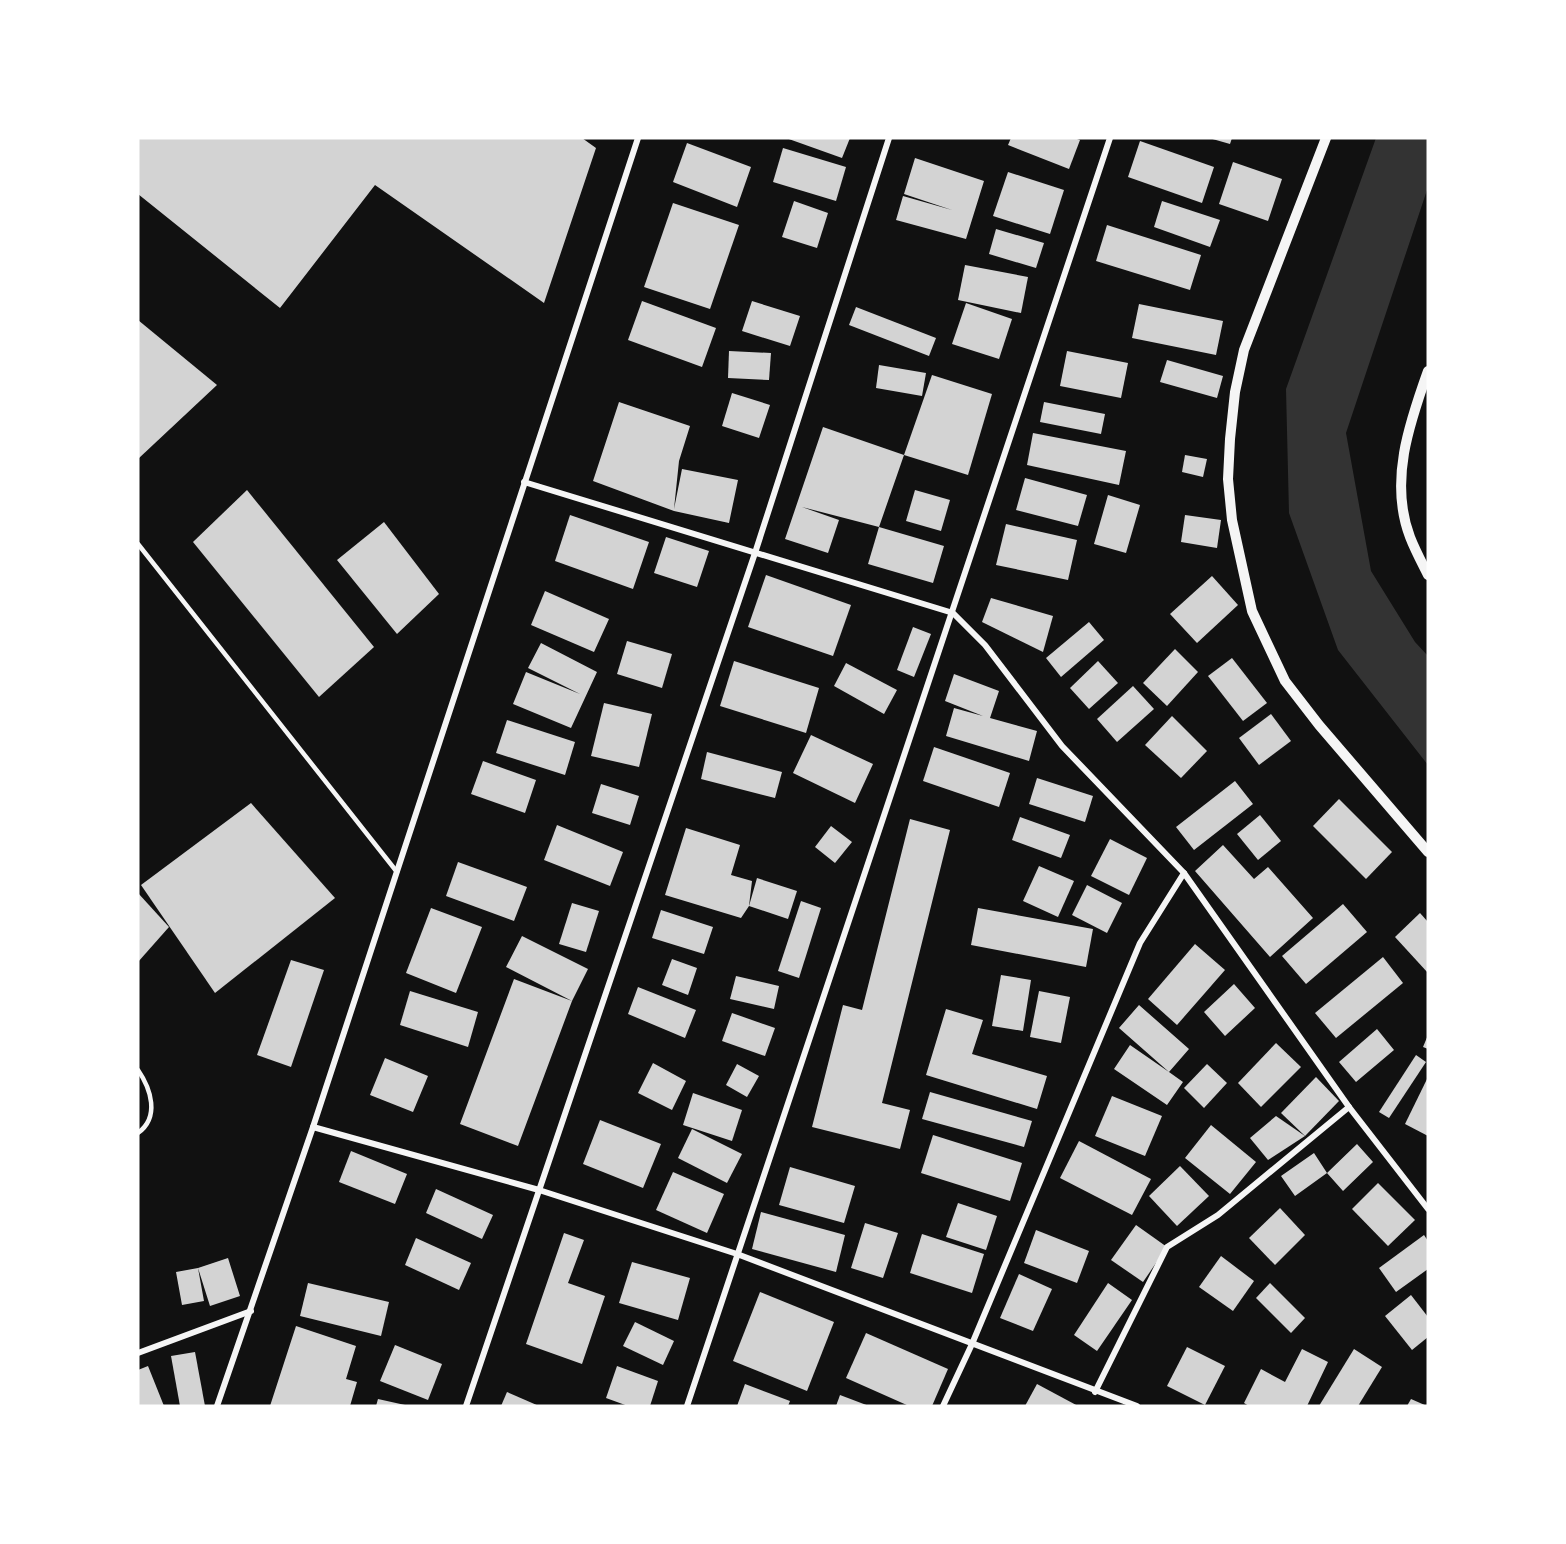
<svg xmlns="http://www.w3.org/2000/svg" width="1566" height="1544" viewBox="0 0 1566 1544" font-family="Overpass,sans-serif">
  <rect width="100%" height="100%" fill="#111"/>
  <path fill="#333" d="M1376,138h52v49l-82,246 25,138 44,71 13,14v109l-90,-115 -49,-137 -3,-124z"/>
  <g fill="#d3d3d3">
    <path d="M138,138h444l14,10 -52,155 -169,-118 -95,123 -142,-114z"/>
    <path d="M786,138h64l-8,20z"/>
    <path d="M1011,138h63l6,2 -11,29 -61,-24z"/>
    <path d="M1209,138h23l-2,6z"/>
    <path d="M1140,141l74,26 -12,36 -74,-26z"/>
    <path d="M687,143l64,24 -14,40 -64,-25z"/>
    <path d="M783,148l63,19 -10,34 -63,-19z"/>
    <path d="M915,158l69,23 -18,58 -70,-19 7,-24 49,14 -48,-16z"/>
    <path d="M1233,162l49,17 -14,42 -49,-17z"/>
    <path d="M1008,172l56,18 -14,44 -57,-18z"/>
    <path d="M794,201l34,12 -11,35 -35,-11z"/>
    <path d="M1162,201l58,19 -10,27 -56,-20z"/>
    <path d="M673,203l66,22 -29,84 -66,-22z"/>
    <path d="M1107,225l94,30 -11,35 -94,-29z"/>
    <path d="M996,229l48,14 -8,25 -47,-14z"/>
    <path d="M965,265l63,12 -7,36 -63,-13z"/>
    <path d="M642,301l74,27 -14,39 -74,-27z"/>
    <path d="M752,301l48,15 -10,30 -48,-15z"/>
    <path d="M966,303l46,16 -13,40 -47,-15z"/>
    <path d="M1139,304l84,17 -7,34 -84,-17z"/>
    <path d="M856,307l80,31 -7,18 -80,-31z"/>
    <path d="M138,320l79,65 -79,74z"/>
    <path d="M729,351l42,2 -2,27 -41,-2z"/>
    <path d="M1067,351l61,12 -7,35 -61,-12z"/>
    <path d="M1167,360l56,16 -6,22 -57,-16z"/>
    <path d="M879,365l47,8 -4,23 -46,-8z"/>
    <path d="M932,375l60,19 -24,81 -64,-20z"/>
    <path d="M732,393l38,12 -11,33 -37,-12z"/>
    <path d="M619,402l71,24 -11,35 -5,48 8,-40 56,11 -9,43 -55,-12 -81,-30z"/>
    <path d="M1044,402l61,12 -4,20 -61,-12z"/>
    <path d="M823,427l81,28 -25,72 -77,-20 37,13 -11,33 -43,-14z"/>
    <path d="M1033,433l93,18 -7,34 -92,-20z"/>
    <path d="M1185,455l22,4 -4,18 -21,-5z"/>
    <path d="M1025,478l62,17 -9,31 -62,-16z"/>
    <path d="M247,490l127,157 -55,50 -126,-155z"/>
    <path d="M915,490l35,10 -9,31 -35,-10z"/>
    <path d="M1108,495l32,10 -14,48 -32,-9z"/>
    <path d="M570,515l79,27 -16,47 -78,-28z"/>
    <path d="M1185,515l36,5 -4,28 -36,-6z"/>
    <path d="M384,522l55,72 -42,40 -60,-74z"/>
    <path d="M1006,524l71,16 -9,40 -72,-15z"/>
    <path d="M879,527l65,19 -11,37 -65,-19z"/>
    <path d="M666,537l43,14 -12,36 -43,-14z"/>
    <path d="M766,575l85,30 -18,51 -85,-29z"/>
    <path d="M1212,576l26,29 -41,38 -27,-29z"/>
    <path d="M545,591l64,28 -15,33 -63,-27z"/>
    <path d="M991,598l62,18 -10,36 -61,-30z"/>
    <path d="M1089,622l15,18 -43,37 -15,-19z"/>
    <path d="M913,627l18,7 -17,43 -17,-7z"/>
    <path d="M627,641l45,13 -10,34 -45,-14z"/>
    <path d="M541,643l56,29 -26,56 -58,-24 13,-32 54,22 -52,-26z"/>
    <path d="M1175,649l23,23 -31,34 -24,-23z"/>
    <path d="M1232,658l35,45 -24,18 -35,-45z"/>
    <path d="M734,661l85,27 -13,45 -86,-27z"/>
    <path d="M1098,661l20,22 -29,26 -19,-21z"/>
    <path d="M846,663l51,27 -13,24 -50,-28z"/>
    <path d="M954,674l45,17 -9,27 47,13 -8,30 -83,-25 8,-28 29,8 -38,-15z"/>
    <path d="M1133,686l21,23 -37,33 -20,-23z"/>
    <path d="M604,703l48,11 -13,53 -48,-11z"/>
    <path d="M1271,714l20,27 -32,24 -20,-27z"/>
    <path d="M1172,716l35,35 -26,27 -36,-33z"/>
    <path d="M507,720l68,22 -10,33 -69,-22z"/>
    <path d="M811,735l62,29 -18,39 -62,-30z"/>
    <path d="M934,747l76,26 -11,34 -76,-26z"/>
    <path d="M707,752l75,20 -7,26 -74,-19z"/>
    <path d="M483,761l53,19 -11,33 -54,-19z"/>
    <path d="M1037,778l56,18 -8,26 -56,-18z"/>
    <path d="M1235,781l18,23 -59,46 -18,-23z"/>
    <path d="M601,784l38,12 -9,29 -38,-12z"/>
    <path d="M1339,799l53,53 -26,27 -53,-53z"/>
    <path d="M251,803l84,95 -120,95 -74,-108z"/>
    <path d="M1260,815l21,26 -23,19 -21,-26z"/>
    <path d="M1020,817l50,18 -9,23 -49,-18z"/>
    <path d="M910,819l40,11 -68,273 28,7 -10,39 -88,-22 31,-122 19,5z"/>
    <path d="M557,825l66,27 -13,34 -66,-26z"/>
    <path d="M831,826l21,16 -17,21 -20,-16z"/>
    <path d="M686,828l54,17 -9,30 21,6 -3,25 -8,12 -76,-23z"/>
    <path d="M1110,839l37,19 -18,37 -38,-19z"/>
    <path d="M1223,845l31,34 14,-12 45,51 -43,39 -75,-86z"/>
    <path d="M458,862l69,25 -13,34 -68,-25z"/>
    <path d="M1039,866l35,15 -16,36 -35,-16z"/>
    <path d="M757,878l40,13 -9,28 -39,-13z"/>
    <path d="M1087,885l35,18 -15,30 -35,-18z"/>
    <path d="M138,893l31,34 -31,35z"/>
    <path d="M801,901l20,7 -22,70 -21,-7z"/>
    <path d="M572,903l27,8 -13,41 -27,-8z"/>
    <path d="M1343,904l24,28 -61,52 -24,-28z"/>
    <path d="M431,908l51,19 -26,66 -50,-20z"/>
    <path d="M978,908l115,21 -7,38 -115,-22z"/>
    <path d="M661,910l52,17 -9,27 -52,-16z"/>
    <path d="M1420,913l8,9v51l-33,-36z"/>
    <path d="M522,936l66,33 -16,32 -54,145 -58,-22 54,-145 58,22 -66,-34z"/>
    <path d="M1195,944l30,26 -48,55 -29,-26z"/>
    <path d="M1383,957l20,26 -67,55 -21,-25z"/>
    <path d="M672,959l25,9 -9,27 -26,-10z"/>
    <path d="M291,960l33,10 -33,97 -34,-12z"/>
    <path d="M1001,975l30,5 -8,51 -31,-5z"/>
    <path d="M736,976l43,10 -5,23 -44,-10z"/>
    <path d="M1234,984l21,24 -30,28 -21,-24z"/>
    <path d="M638,987l58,23 -11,28 -57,-24z"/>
    <path d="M410,991l68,21 -10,35 -68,-22z"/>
    <path d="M1039,991l31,6 -9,46 -31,-6z"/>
    <path d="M1139,1005l50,44 -20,23 14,10 -16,23 -53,-36 16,-24 39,27 -50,-44z"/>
    <path d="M946,1009l37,11 -11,34 75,22 -10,33 -111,-34z"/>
    <path d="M732,1013l43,15 -10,28 -43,-15z"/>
    <path d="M1377,1029l17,21 -38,32 -17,-20z"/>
    <path d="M1428,1035v14l-5,-2z"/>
    <path d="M1276,1043l25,24 -40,40 -23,-24z"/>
    <path d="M1416,1055l10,7 -37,56 -10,-6z"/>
    <path d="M385,1058l43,18 -15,36 -43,-17z"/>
    <path d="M653,1063l33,18 -14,29 -34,-17z"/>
    <path d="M737,1064l22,12 -12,21 -21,-12z"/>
    <path d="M1207,1064l20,19 -23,25 -20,-20z"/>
    <path d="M1316,1077l23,24 -34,35 -24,-23z"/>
    <path d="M1428,1077v59l-23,-12z"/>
    <path d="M930,1092l102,29 -8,26 -102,-28z"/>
    <path d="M693,1093l49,17 -10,31 -49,-16z"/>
    <path d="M1112,1096l50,20 -17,40 -50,-20z"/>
    <path d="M1276,1116l29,20 -37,24 -18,-22z"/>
    <path d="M600,1120l61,24 -18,44 -60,-24z"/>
    <path d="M1211,1125l45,37 -26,32 -45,-36z"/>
    <path d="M692,1129l50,25 -15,29 -49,-25z"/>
    <path d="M933,1135l89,28 -12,38 -89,-28z"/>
    <path d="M1079,1141l72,38 -19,36 -72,-37z"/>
    <path d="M1357,1144l16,18 -30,29 -16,-18 -32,23 -14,-20 33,-23 13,20z"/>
    <path d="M351,1151l56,23 -12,30 -56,-22z"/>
    <path d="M1180,1166l29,30 -32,30 -28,-30z"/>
    <path d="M790,1167l65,19 -11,37 -65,-18z"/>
    <path d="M673,1172l51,22 -17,39 -51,-23z"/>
    <path d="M1378,1183l37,37 -27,26 -36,-37z"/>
    <path d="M436,1189l57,26 -11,24 -56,-26z"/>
    <path d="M958,1203l39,13 -11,34 -40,-13z"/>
    <path d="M1280,1208l25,27 -30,30 -26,-27z"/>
    <path d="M761,1212l84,23 -9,37 -84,-23z"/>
    <path d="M865,1223l33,10 -15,45 -32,-10z"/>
    <path d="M1136,1225l31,22 -24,35 -32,-22z"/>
    <path d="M1036,1230l53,21 -12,32 -53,-20z"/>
    <path d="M564,1233l20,7 -16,43 37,13 -23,68 -56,-20z"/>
    <path d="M922,1234l62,20 -12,39 -62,-20z"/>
    <path d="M1424,1235l4,6v28l-32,23 -17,-24z"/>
    <path d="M416,1238l55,25 -12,27 -54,-25z"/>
    <path d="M1221,1256l33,25 -21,30 -34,-24z"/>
    <path d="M228,1258l12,38 -30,10 -12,-38 6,33 -22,4 -6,-33 22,-4z"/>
    <path d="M632,1262l58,16 -12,42 -59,-17z"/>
    <path d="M1019,1274l33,15 -19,42 -33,-13z"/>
    <path d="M308,1283l81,19 -8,34 -81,-20z"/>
    <path d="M1108,1283l24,17 -35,51 -23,-16z"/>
    <path d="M1270,1283l35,35 -14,15 -35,-35z"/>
    <path d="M760,1292l74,30 -27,69 -74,-30z"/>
    <path d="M1411,1295l17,22v20l-16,13 -27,-34z"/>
    <path d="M635,1322l39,19 -11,24 -40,-19z"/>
    <path d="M296,1326l60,20 -10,33 11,3 -7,24h-80z"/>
    <path d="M866,1333l82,36 -16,37h-23l-63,-28z"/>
    <path d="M395,1345l47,19 -14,36 -48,-19z"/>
    <path d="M1187,1347l38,19 -20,39 -38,-19z"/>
    <path d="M1302,1349l26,13 -21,44h-58l-5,-3 17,-34 24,13z"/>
    <path d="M1354,1349l28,18 -24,39h-39z"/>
    <path d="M195,1352l10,54h-25l-9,-50z"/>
    <path d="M148,1366l16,40h-26v-36z"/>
    <path d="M617,1366l41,15 -8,25h-22l-22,-8z"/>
    <path d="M745,1384l45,17 -2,5h-51z"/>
    <path d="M1037,1384l41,22h-53z"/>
    <path d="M507,1392l32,14h-38z"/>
    <path d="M840,1395l29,11h-33z"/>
    <path d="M378,1399l27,6v1h-29z"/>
    <path d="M1411,1399l16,7h-20z"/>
  </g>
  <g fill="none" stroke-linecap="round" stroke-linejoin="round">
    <g stroke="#f5f5f5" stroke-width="4.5">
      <path d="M138,544l259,328"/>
      <path d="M138,1070c13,19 22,47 0,63"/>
    </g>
    <g stroke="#f5f5f5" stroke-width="6">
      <path d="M524,482l429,131 32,32 77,101 122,127 165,234 79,102"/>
      <path d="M313,1127l226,63 198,64 400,152"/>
      <path d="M138,1353l113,-42"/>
      <path d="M1095,1392l72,-145 51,-32 131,-108"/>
      <path d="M217,1406l96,-279 325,-989"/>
      <path d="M466,1406l289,-853 134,-415"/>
      <path d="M687,1406l423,-1268"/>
      <path d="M943,1406l29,-62 168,-401 44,-70"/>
    </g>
    <g stroke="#f5f5f5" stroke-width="10">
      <path d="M1326,138l-82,212 -9,42 -5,47 -2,40 4,41 20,91 33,70 34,44 109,127"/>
      <path d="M1428,371c-19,53 -39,111 -18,166 5,13 12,26 18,38"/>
    </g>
  </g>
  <rect width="1566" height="1544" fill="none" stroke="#ffffff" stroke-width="279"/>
</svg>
